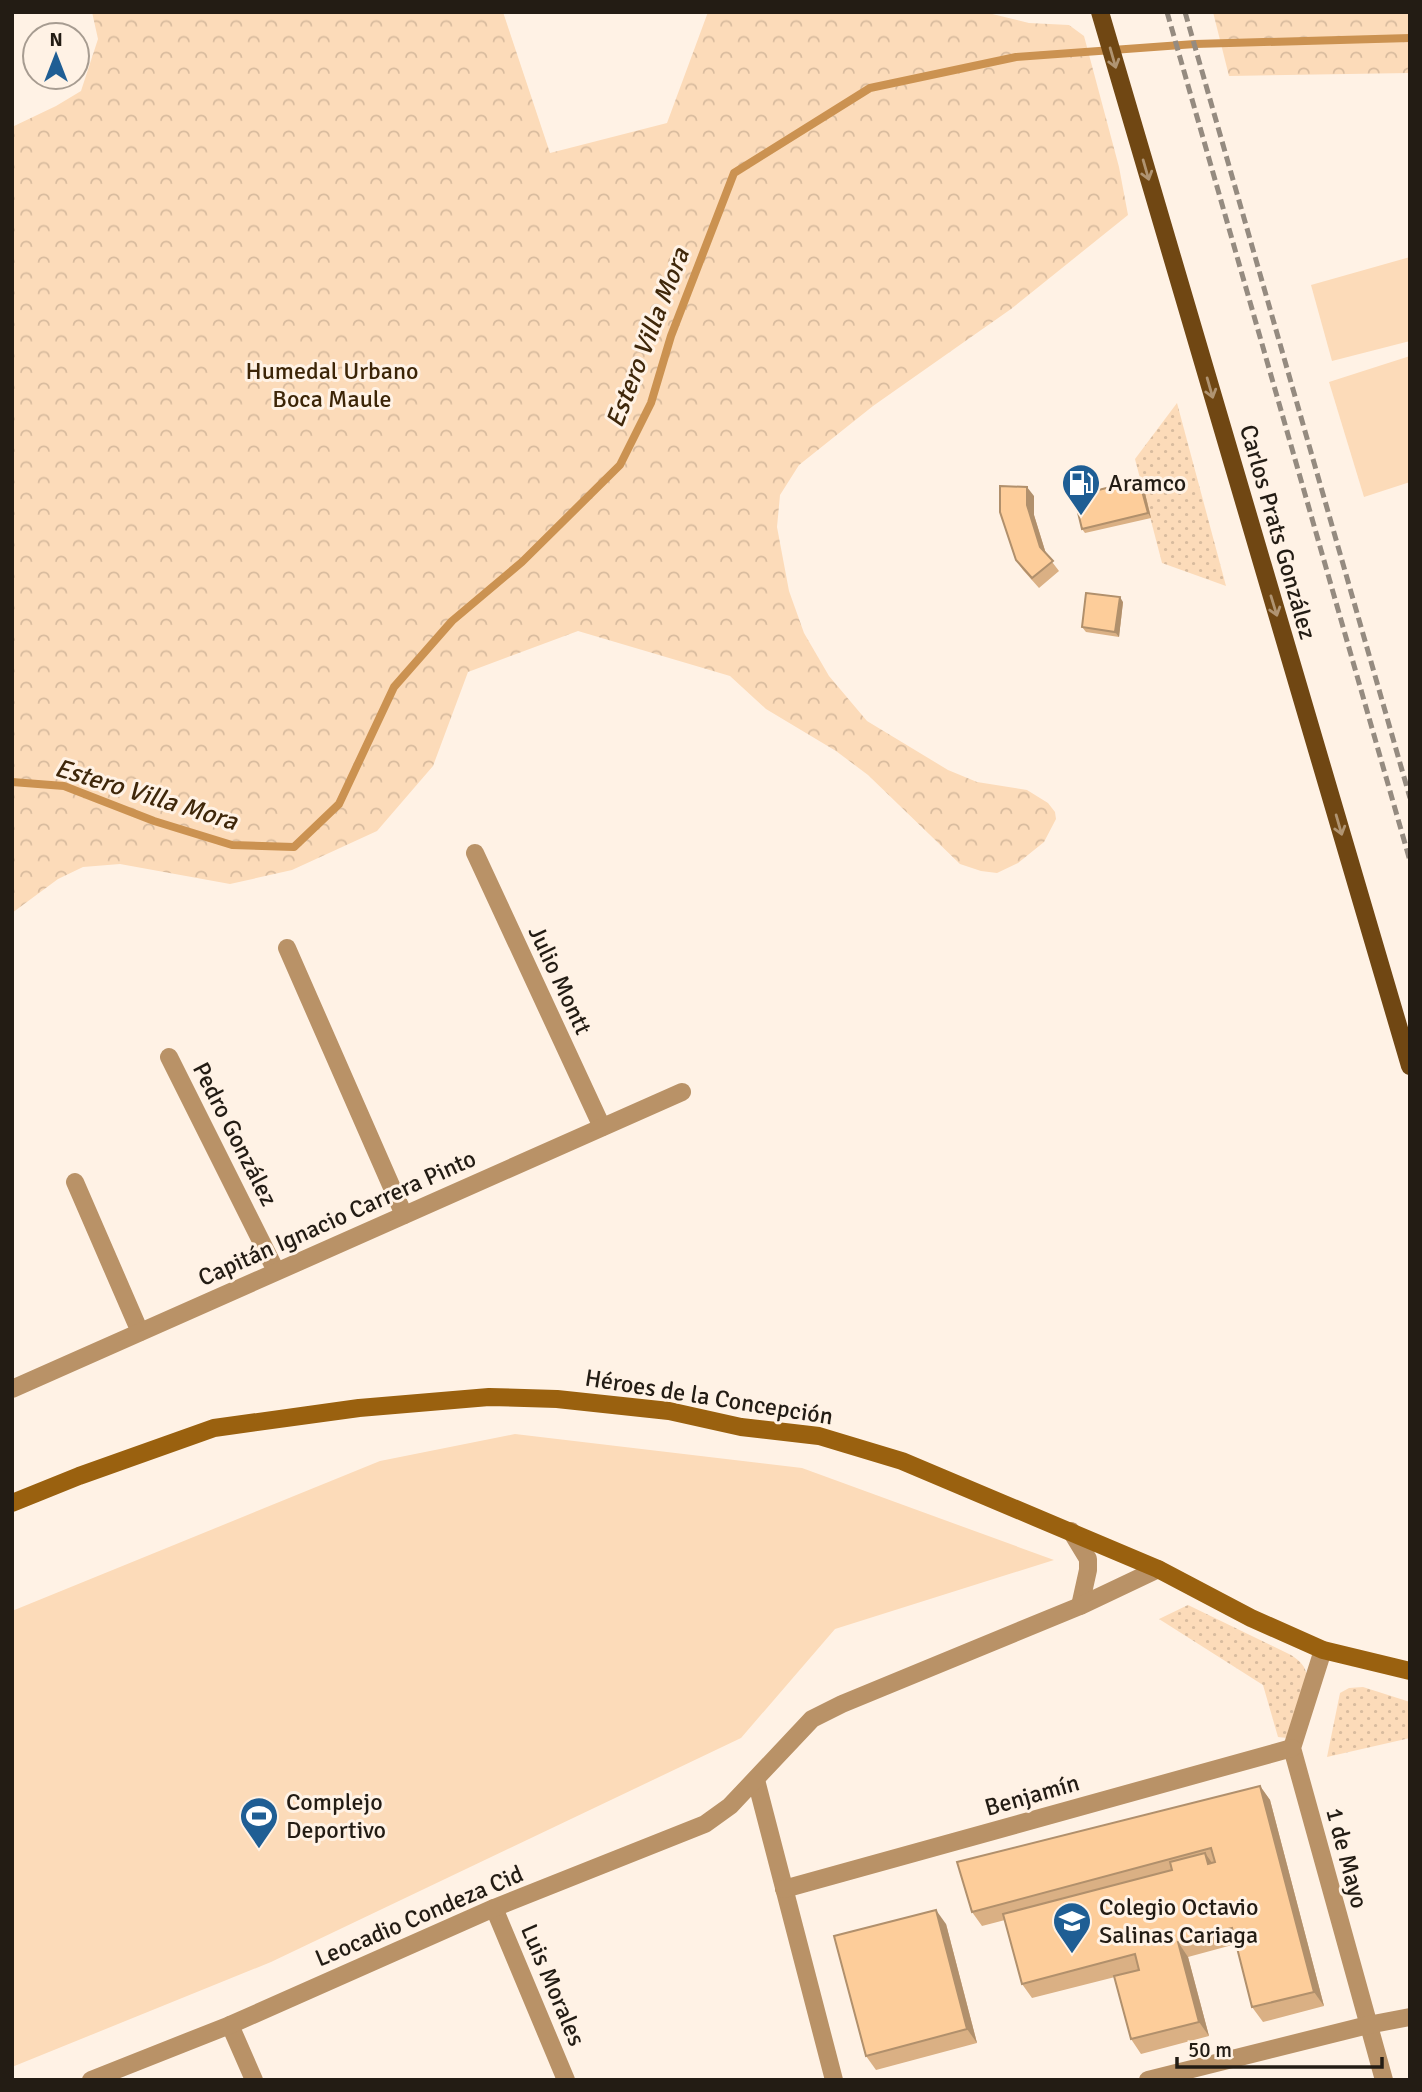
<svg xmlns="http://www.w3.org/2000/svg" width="1422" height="2092" viewBox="0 0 1422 2092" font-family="Signika,sans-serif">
  <defs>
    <pattern id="grass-dots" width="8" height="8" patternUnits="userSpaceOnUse" patternTransform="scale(1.75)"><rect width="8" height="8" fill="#fcdbb9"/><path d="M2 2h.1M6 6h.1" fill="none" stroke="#d8bb9e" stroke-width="1.8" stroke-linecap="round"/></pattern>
    <pattern id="park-crowns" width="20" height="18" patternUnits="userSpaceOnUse" patternTransform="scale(1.75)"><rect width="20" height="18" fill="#fcdbb9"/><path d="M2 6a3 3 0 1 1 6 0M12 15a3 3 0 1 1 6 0" fill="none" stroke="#d8bb9e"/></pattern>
  </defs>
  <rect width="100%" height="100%" fill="#fff2e5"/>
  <g fill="url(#grass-dots)">
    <path d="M1177,403l49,183 -64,-23 -27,-104z"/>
    <path d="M1188,1605l103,50c6,4 13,9 15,17 3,15 -14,50 -19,66l-9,-1 -15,-52 -104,-66z"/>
    <path d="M1363,1687l47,15v36l-83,19 13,-64 9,-5z"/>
  </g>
  <g fill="url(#park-crowns)">
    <path d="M92,12h411l47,141 117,-30 41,-111h276l45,11 40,2 15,11 35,131 9,48 -117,94 -138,97 -74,59 -19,30 -3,32 12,64 15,42 25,43 38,45 81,49 29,12 50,8 21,13 7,9 1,7 -12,23 -26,21 -21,10 -16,-2 -21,-7 -92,-89 -32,-24 -70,-42 -36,-33 -152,-45 -110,41 -35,94 -56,65 -85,39 -62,14 -110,-20 -37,3 -25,12 -46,34v-786l44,-21 25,-15 17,-52z"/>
    <path d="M1213,12h197v61l-181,3z"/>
  </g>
  <g fill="#fcdbb9">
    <path d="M1410,257v84l-78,20 -21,-76z"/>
    <path d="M1410,356v126l-46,15 -35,-115z"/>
    <path d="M515,1434l287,34 252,92 -219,69 -94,109 -470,224 -259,105v-456l368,-150z"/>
  </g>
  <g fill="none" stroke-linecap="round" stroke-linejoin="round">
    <path stroke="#cb9251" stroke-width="8" d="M12,782l52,4 90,35 78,24 62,2 45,-43 55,-117 58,-66 70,-59 98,-97 31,-62 20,-67 63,-163 136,-85 146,-31 179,-13 215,-6"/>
    <g stroke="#b99267" stroke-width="18">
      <path d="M475,853l127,274"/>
      <path d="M287,948l117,267"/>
      <path d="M169,1057l107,214"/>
      <path d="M75,1182l65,150"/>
      <path d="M12,1389l670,-297"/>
      <path d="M1071,1531l17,28v11l-8,36"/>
      <path d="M1323,1650l-31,98 92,332"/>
      <path d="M756,1780l78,300"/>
      <path d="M784,1889l508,-141"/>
      <path d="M494,1908l72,172"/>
      <path d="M230,2025l24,55"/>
      <path d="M91,2080l139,-55 264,-117 211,-84 25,-18 82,-87 30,-15 238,-98 78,-37"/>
      <path d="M1148,2080l220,-55 42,-8"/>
    </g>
    <path stroke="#9a610f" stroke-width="18" d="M12,1503l67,-27 135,-48 145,-20 130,-11 68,2 112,12 72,16 78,9 83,25 256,108 93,49 72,32 87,21"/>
    <path stroke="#704713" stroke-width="18" d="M1100,12l310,1054"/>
    <g stroke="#958b80" stroke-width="5" stroke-dasharray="10 5" stroke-linecap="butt">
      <path d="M1167,12l243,849"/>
      <path d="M1185,12l225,786"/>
    </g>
  </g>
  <g fill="#dab084">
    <path d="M1139,480l4,5 8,33 -66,15 -3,-4z"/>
    <path d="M1034,496v19l12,39 13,17 -20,17 -16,-18 -7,-10z"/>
    <path d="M1123,602l-4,35 -33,-5 -4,-5z"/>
    <path d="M1260,1786l10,14 54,206 -61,16 -11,-15 -16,-63 -48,13 21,79 -68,18 -10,-15 -16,-62 -83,21 -10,-14 -17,-64 -23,6 -10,-14z"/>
    <path d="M946,1924l31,119 -101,27 -10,-14z"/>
  </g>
  <g fill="#b1906c">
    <path d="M1139,480l4,5 8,33 -3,-5z"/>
    <path d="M1027,487l7,9v19l13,42 -7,-10 -13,-42z"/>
    <path d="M1120,597l3,5 -4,35 -4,-5z"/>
    <path d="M1260,1786l10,14 54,206 -10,-14z"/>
    <path d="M1205,1853l10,14 -7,-3z"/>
    <path d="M936,1910l10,14 31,119 -10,-14z"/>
    <path d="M1178,1942l10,15 21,79 -10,-14z"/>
  </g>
  <g fill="#fdcd9a" stroke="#b1906c" stroke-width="2">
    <path d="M1139,480l9,33 -66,16 -8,-33z"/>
    <path d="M1000,486l27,1v18l13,42 13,14 -21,17 -16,-18 -16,-48z"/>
    <path d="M1086,593l34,4 -5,35 -33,-5z"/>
    <path d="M1260,1786l54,206 -62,15 -20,-79 -54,14 21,80 -68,17 -17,-63 25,-6 -4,-16 -113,30 -19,-70 169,-44 -2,-8 35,-9 3,11 7,-2 -4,-14 -239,64 -15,-50z"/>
    <path d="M936,1910l31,119 -101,27 -32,-120z"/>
  </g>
  <defs><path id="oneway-shaft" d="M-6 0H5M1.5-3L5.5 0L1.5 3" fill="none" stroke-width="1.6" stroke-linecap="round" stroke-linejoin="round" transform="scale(1.75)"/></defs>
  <g stroke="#b09472">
    <use href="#oneway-shaft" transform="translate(1113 58) rotate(74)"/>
    <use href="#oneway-shaft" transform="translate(1146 170) rotate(74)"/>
    <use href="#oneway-shaft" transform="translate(1210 388) rotate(74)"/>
    <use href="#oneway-shaft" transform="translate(1274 606) rotate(73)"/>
    <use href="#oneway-shaft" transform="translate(1339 825) rotate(74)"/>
  </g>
  <defs>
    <symbol id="fuel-pin" viewBox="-11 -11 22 30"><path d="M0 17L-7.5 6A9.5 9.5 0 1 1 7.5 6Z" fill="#1f5e94" stroke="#fff2e5"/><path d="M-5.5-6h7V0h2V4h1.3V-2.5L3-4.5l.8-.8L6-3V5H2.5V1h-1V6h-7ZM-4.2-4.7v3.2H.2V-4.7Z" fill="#fff"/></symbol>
    <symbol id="stadium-pin" viewBox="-11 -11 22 30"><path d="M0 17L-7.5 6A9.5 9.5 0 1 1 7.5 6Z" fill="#1f5e94" stroke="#fff2e5"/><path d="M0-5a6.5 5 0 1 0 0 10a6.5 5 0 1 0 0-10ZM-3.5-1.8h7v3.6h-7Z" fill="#fff"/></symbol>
    <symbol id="school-pin" viewBox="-11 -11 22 30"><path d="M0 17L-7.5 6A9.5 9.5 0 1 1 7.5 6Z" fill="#1f5e94" stroke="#fff2e5"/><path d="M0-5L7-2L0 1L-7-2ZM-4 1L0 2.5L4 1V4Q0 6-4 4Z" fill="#fff"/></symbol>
  </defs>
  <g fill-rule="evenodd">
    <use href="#fuel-pin" x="1059" y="461" width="44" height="60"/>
    <use href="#stadium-pin" x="237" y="1794" width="44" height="60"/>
    <use href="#school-pin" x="1050" y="1899" width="44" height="60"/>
  </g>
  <g text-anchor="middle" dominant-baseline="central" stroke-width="6" stroke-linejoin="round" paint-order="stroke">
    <g font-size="24" fill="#3c2507" stroke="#fff2e5">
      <text x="332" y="371">Humedal Urbano<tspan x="332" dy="28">Boca Maule</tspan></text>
    </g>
    <g font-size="24" fill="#231c14" stroke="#fff2e5" text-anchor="start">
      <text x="1108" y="483">Aramco</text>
      <text x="286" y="1802">Complejo<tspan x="286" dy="28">Deportivo</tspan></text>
      <text x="1099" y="1907">Colegio Octavio<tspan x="1099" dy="28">Salinas Cariaga</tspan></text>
    </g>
    <g font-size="24" fill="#231c14" stroke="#fff2e5">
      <text transform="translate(1278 532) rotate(74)">Carlos Prats González</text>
      <text transform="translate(560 980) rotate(65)">Julio Montt</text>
      <text transform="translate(235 1134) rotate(63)">Pedro González</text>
      <text transform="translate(337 1218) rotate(-24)">Capitán Ignacio Carrera Pinto</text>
      <text transform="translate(709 1397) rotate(9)">Héroes de la Concepción</text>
      <text transform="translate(1032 1795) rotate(-16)">Benjamín</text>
      <text transform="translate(1347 1858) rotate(75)">1 de Mayo</text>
      <text transform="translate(419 1916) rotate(-23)">Leocadio Condeza Cid</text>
      <text transform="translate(553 1985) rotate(67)">Luis Morales</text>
    </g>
    <g font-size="26" font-style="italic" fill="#3f270a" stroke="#fff2e5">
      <text transform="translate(648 338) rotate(-69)">Estero Villa Mora</text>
      <text transform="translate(146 795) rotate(17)">Estero Villa Mora</text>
    </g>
  </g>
  <rect width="1422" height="2092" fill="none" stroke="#231c14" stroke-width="28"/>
  <g transform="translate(56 56)"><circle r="33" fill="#fff2e5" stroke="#a79c91" stroke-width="2"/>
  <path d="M0-5L12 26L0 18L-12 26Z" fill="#1f5e94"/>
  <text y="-10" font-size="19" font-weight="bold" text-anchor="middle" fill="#231c14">N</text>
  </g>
  <path d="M1177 2057v10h205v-10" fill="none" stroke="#231c14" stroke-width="3.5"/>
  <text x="1188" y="2057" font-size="21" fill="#231c14" stroke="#fff2e5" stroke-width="5" paint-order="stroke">50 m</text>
</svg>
